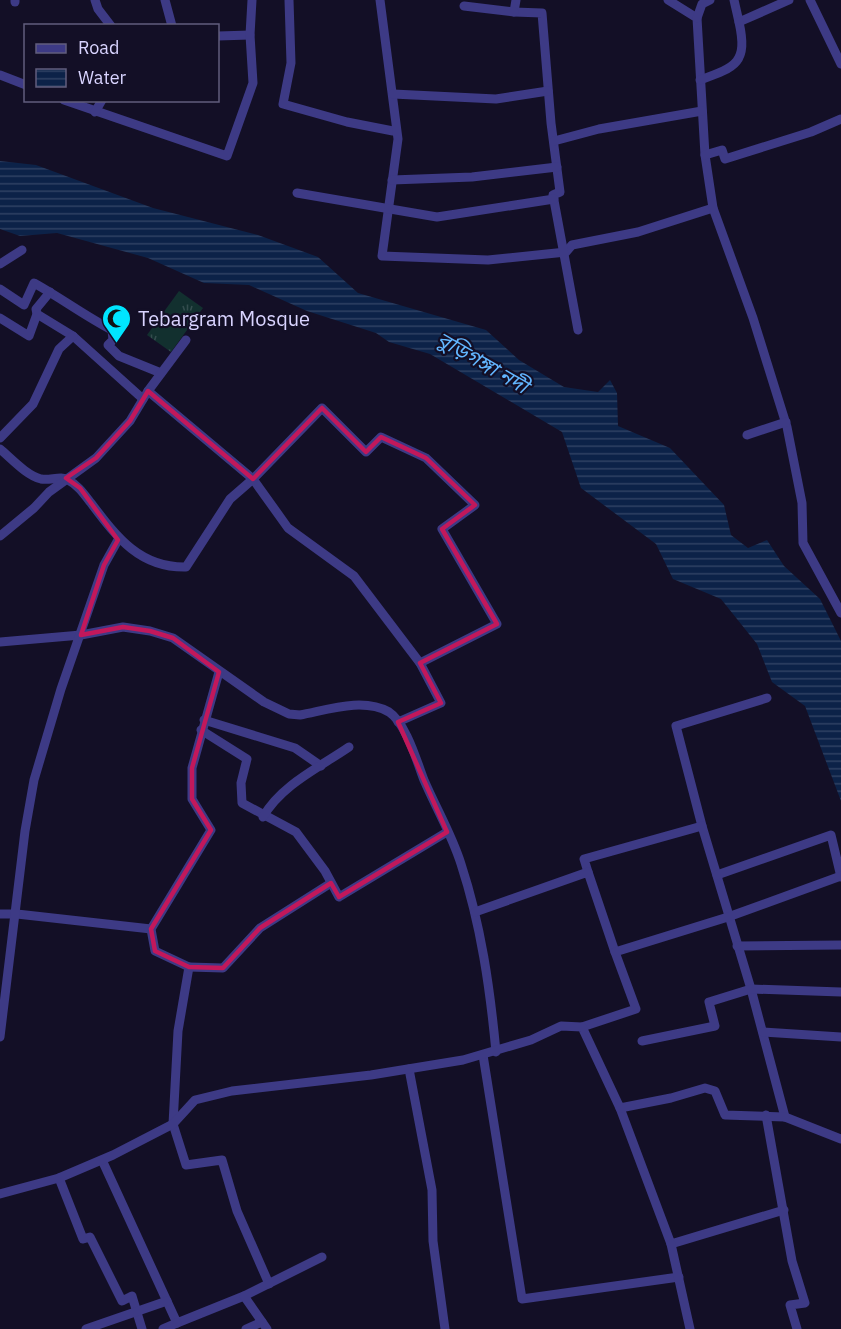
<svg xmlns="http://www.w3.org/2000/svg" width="841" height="1329" viewBox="0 0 841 1329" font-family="'IBM Plex Sans','Noto Sans Bengali',sans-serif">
  <defs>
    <pattern id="park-tufts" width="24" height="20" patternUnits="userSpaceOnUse" patternTransform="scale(1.5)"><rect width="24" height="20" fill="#12302f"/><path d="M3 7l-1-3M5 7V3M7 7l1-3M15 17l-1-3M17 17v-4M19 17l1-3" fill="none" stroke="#344d4e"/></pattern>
    <pattern id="water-rules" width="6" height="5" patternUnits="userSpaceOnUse" patternTransform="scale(1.5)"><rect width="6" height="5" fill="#0c2248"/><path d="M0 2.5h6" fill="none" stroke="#2f4163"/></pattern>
  </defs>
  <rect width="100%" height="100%" fill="#130f26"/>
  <path fill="url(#park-tufts)" d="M179,291l24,17 -32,44 -24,-17z"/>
  <path fill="url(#water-rules)" d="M0,161l36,4 117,43 105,27 60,22 40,36 128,37 33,30 45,27 34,5 12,-12 7,13 1,33 52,22 54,57 7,30 17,13 19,-8 17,26 36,33 21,42v160l-36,-95 -33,-24 -15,-38 -36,-45 -48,-20 -17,-35 -75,-56 -19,-56 -132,-78 -41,-12 -13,-9 -69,-22 -58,-26 -45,-2 -56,-25 -91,-25 -37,3 -20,-7z"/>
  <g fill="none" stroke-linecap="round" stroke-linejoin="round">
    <g stroke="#3d3a85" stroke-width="9">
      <path d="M95,0l3,9 13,17"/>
      <path d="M165,0l7,26"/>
      <path d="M289,0l2,63 -8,41 64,18 46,9"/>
      <path d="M380,0l18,139 -16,117 106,4 78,-8 6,-7 66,-13 75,-24"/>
      <path d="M516,0l-2,12 28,1 9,110 9,69 -7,3 25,135"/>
      <path d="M668,0l29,18 8,137 8,53 40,110 34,109 15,76 1,40 38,70"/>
      <path d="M734,0l5,22 50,-22"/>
      <path d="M810,0l31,64"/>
      <path d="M15,2v-2"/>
      <path d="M464,6l50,6"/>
      <path d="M697,18l5,-14 8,-4"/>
      <path d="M218,36l32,-1"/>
      <path d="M0,75l26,10"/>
      <path d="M700,80c36,-13 48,-17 39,-58"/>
      <path d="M393,94l103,5 52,-8"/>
      <path d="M64,100l163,56 26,-73 -3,-48 2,-35"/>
      <path d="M95,112l7,-12"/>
      <path d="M554,141l45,-12 103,-18"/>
      <path d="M705,155l17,-5 3,9 86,-27 30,-13"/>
      <path d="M392,180l80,-3 85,-10"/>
      <path d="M297,193l140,24 117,-18"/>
      <path d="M0,264l22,-14"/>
      <path d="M0,289l24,16 10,-22c27,15 51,33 78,47l1,10 -5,5 11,11 42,17"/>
      <path d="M37,314l36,22 70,63"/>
      <path d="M0,318l29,18 8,-22 -1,-5 14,-17"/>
      <path d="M148,391l105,88 35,49 66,48 66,87 21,40 -43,19"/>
      <path d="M747,435l39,-13"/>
      <path d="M0,438l33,-34 26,-55 14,-13"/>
      <path d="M0,449c12,10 26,26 41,30 9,2 20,-4 27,1 10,5 16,14 23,23 25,33 48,65 95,64l44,-68 23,-20 69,-71 44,44 15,-15 45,21 49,47 -33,24 55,95 -77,39"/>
      <path d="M0,536l34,-28 15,-16 47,-34 34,-37 18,-30 38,-51"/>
      <path d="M0,642l81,-7 42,-8 27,4 23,7 91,64 25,12 11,1c27,-5 63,-18 89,-3 17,11 28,50 35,68 12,28 28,55 37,84 20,61 29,124 35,188"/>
      <path d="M219,672l-27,96v31l19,31 -60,99 4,22 34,16 -11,64 -5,93 13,41 36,-5 15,51 32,73"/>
      <path d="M204,720l91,28 26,18"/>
      <path d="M201,730l46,29 -6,24 1,20 54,29 29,39 14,26 108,-65"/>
      <path d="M263,817c18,-32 57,-50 86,-70"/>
      <path d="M702,826l-26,-100 91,-28"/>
      <path d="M588,872l-4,-13 118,-33 49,163 34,128"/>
      <path d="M717,875l114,-40 10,42"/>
      <path d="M475,912l113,-40 27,80"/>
      <path d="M0,914h17l134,15"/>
      <path d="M737,946l104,-1"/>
      <path d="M189,967l34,1 37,-40 71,-45"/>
      <path d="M582,1027l54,-18 -21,-57 113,-35 113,-41"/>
      <path d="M763,1032l78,5"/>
      <path d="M0,1037l25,-206 9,-51 27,-91 43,-124 14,-25"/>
      <path d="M642,1041l73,-15 -6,-24 42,-13 90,3"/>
      <path d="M483,1055l39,244 157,-22"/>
      <path d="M409,1069l23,121 1,51 12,88"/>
      <path d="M620,1108l51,136 113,-34"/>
      <path d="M766,1115l26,146 13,42 -15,2 7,24"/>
      <path d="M102,1160l75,163 67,-27"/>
      <path d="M59,1178l24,61 7,-2 32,64 10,-5 10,33"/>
      <path d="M0,1194l59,-16 54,-23 60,-31 22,-24 37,-9 139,-16 92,-15 68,-20 30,-14 21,1 38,81 51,-10 34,-10 10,3 10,24 60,2 56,22"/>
      <path d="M671,1244l19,85"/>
      <path d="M86,1329l81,-28"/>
      <path d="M163,1329l14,-6"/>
      <path d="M246,1329l16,-7"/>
      <path d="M267,1329l-23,-33 78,-39"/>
    </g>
  </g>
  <path fill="none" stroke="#c2185b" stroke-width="4.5" stroke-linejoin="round" d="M148,391l105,88 69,-71 44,44 15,-15 45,21 49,47 -33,24 55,95 -77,39 21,40 -43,19 49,110 -108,65 -8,-14 -71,45 -37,40 -34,-1 -34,-16 -4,-22 60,-99 -19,-31v-31l27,-96 -46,-34 -23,-7 -27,-4 -42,8 23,-70 14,-25 -38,-52 -14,-10 30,-20 34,-37z"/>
  <defs>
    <symbol id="mosque-pin" viewBox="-11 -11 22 30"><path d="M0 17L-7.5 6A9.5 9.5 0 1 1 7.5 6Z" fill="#00e5ff" stroke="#130f26"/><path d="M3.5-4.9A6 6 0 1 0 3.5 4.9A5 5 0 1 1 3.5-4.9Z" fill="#111"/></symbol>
  </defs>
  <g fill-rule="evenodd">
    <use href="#mosque-pin" x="100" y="302" width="33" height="45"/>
  </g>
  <g text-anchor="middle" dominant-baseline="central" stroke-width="4.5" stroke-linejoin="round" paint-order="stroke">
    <g font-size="20" fill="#d9d4ff" stroke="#130f26" text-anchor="start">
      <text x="138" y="318">Tebargram Mosque</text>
    </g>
    <g font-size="21" font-style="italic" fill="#62b6ff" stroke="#130f26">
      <text transform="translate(483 362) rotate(30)">বুড়িগঙ্গা নদী</text>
    </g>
  </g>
  <rect x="24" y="24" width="195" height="78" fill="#130f26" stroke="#625e7d" stroke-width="1.5"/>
  <rect x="36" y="44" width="30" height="9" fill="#3d3a85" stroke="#625e7d" stroke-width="1.5"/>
  <text x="78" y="54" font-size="18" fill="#d9d4ff">Road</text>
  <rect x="36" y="69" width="30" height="18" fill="url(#water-rules)" stroke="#625e7d" stroke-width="1.5"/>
  <text x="78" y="84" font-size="18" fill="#d9d4ff">Water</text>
</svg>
